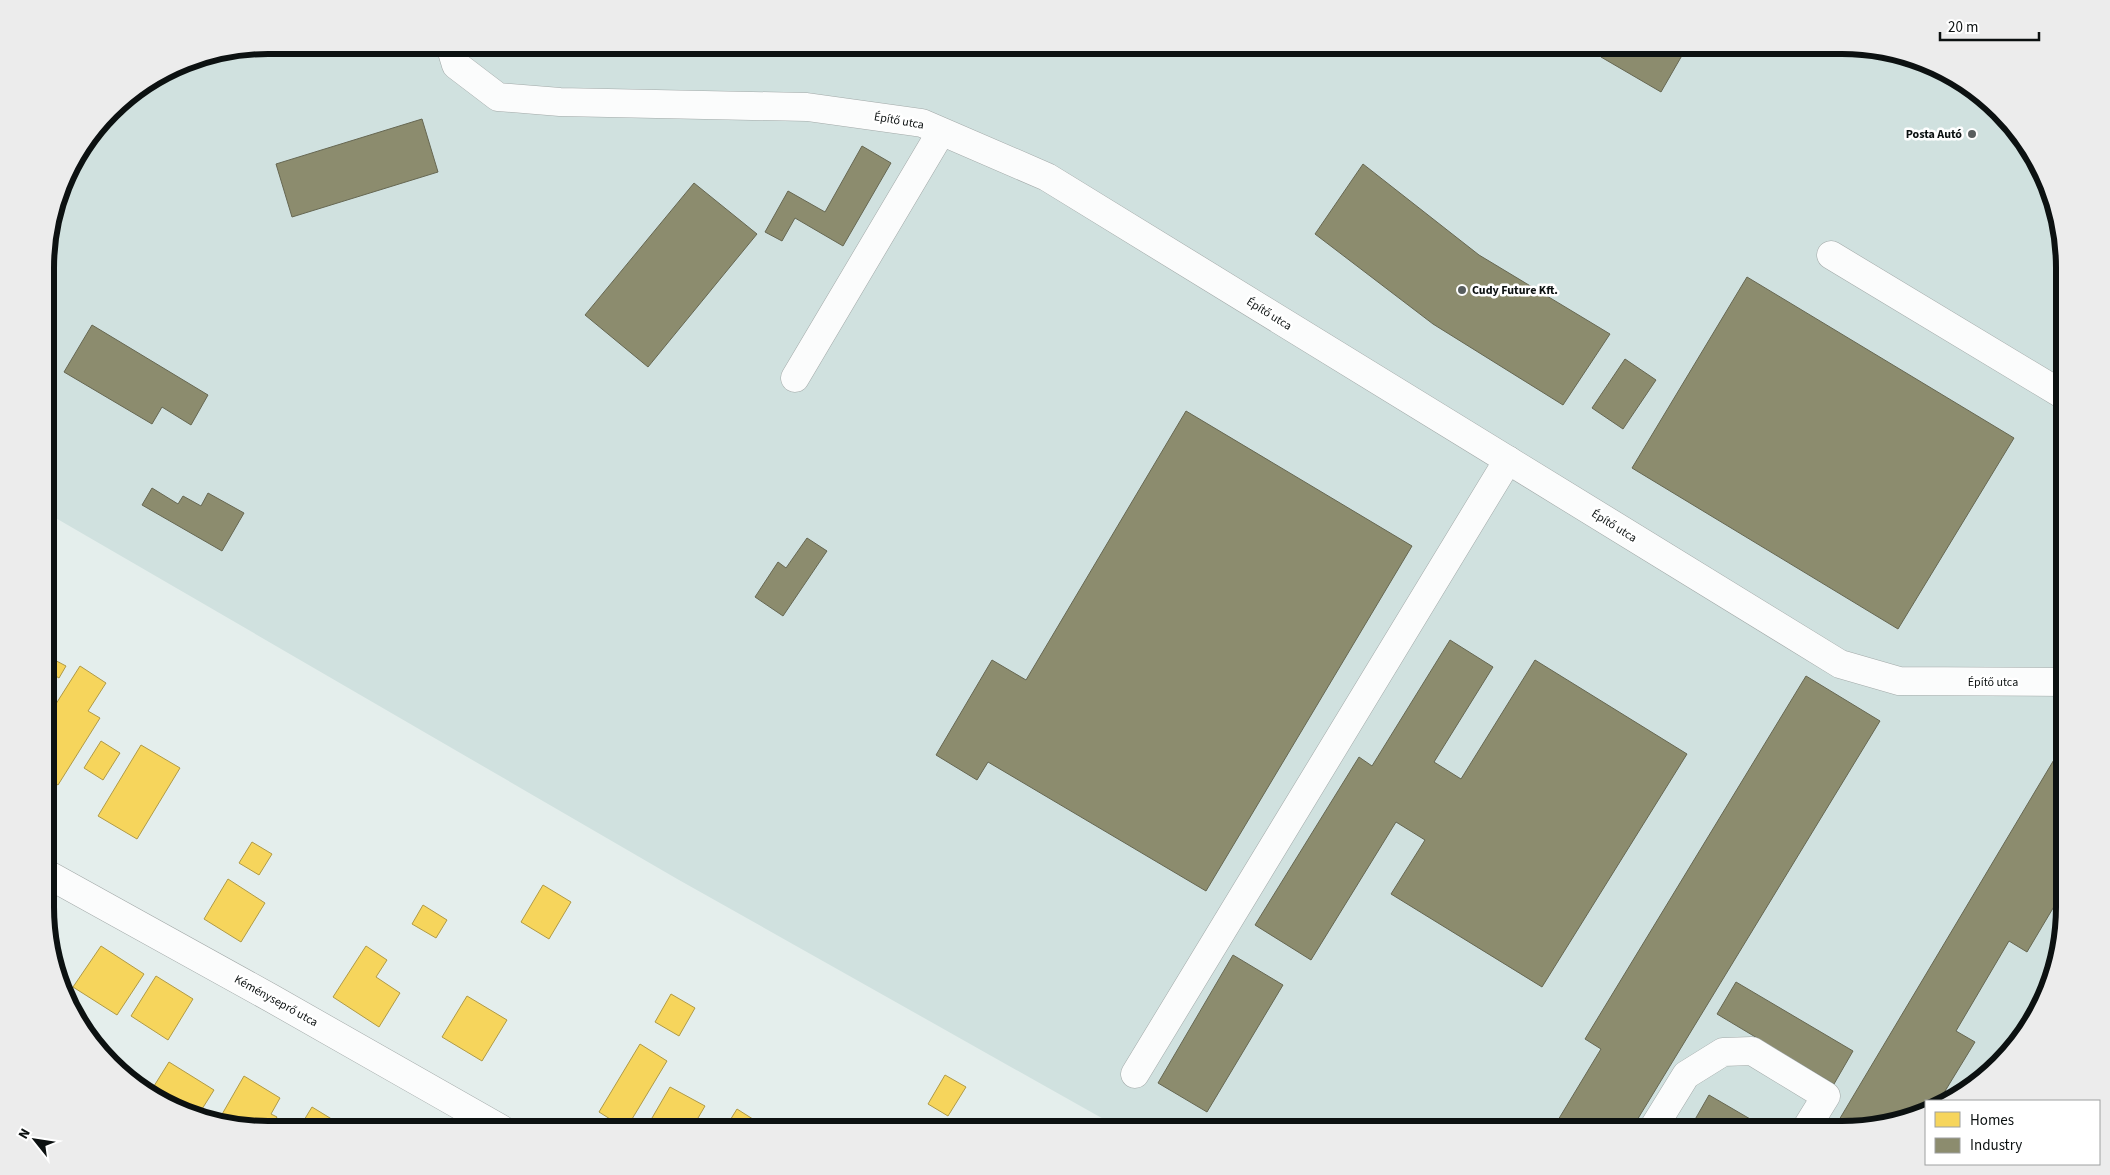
<svg xmlns="http://www.w3.org/2000/svg" width="2110" height="1175" viewBox="0 0 2110 1175" font-family="'Source Sans 3',sans-serif">
  <rect width="100%" height="100%" fill="#e4eeec"/>
  <path fill="#d0e1df" d="M267,45h1576l58,8 53,22 74,69 25,52 11,56 1,670 -30,97 -69,74 -17,8h-23v11l-12,6 -57,12h-734l-444,-250 -632,-367v-274l21,-70 52,-69 62,-38z"/>
  <g fill="#f6d55c" stroke="#b09a46">
    <path d="M47,656l19,10 -7,12 -12,-7z"/>
    <path d="M80,666l26,17 -18,28 12,7 -42,67 -11,-7v-60z"/>
    <path d="M101,741l19,12 -17,27 -19,-12z"/>
    <path d="M141,745l39,23 -43,71 -39,-23z"/>
    <path d="M252,842l20,12 -13,21 -20,-12z"/>
    <path d="M228,879l37,24 -24,39 -37,-23z"/>
    <path d="M543,885l28,17 -22,37 -28,-17z"/>
    <path d="M423,905l24,15 -11,18 -24,-14z"/>
    <path d="M49,942l10,5 -5,8z"/>
    <path d="M101,946l43,28 -27,41 -44,-28z"/>
    <path d="M366,946l21,14 -11,17 24,16 -21,34 -46,-30z"/>
    <path d="M156,976l37,23 -25,41 -37,-24z"/>
    <path d="M671,994l24,14 -16,28 -24,-14z"/>
    <path d="M467,996l40,24 -25,41 -40,-24z"/>
    <path d="M640,1044l27,17 -41,68 -27,-17z"/>
    <path d="M169,1062l45,28 -17,27 -41,-17 -7,-6z"/>
    <path d="M945,1075l21,12 -18,29 -20,-12z"/>
    <path d="M244,1076l36,22 -9,16 6,3 -8,13 -52,-7z"/>
    <path d="M670,1087l35,19 -14,24h-46z"/>
    <path d="M312,1107l36,22v1h-50z"/>
    <path d="M737,1109l30,19 -1,2h-42z"/>
  </g>
  <g fill="#8c8c6e" stroke="#666752">
    <path d="M611,45h26v8l-26,1z"/>
    <path d="M1608,45h80l-27,47 -60,-35z"/>
    <path d="M422,119l16,53 -146,45 -16,-53z"/>
    <path d="M862,146l29,17 -48,83 -48,-28 -13,23 -17,-9 23,-41 37,21z"/>
    <path d="M1363,164l116,91 131,79 -47,71 -130,-81 -118,-90z"/>
    <path d="M694,183l63,51 -109,133 -63,-52z"/>
    <path d="M1747,277l267,161 -116,191 -266,-161z"/>
    <path d="M92,325l116,70 -17,30 -29,-18 -10,17 -88,-52z"/>
    <path d="M1625,359l31,21 -33,49 -31,-21z"/>
    <path d="M1186,411l226,135 -206,345 -218,-129 -11,18 -41,-25 56,-95 34,20z"/>
    <path d="M152,488l26,16 5,-8 18,10 7,-13 36,20 -22,38 -80,-46z"/>
    <path d="M807,538l20,13 -44,65 -28,-19 23,-35 8,6z"/>
    <path d="M1450,640l43,27 -59,95 27,17 74,-119 152,94 -145,233 -151,-93 34,-54 -29,-18 -85,138 -56,-35 104,-168 13,9z"/>
    <path d="M1806,676l74,45 -249,409h-79l49,-81 -16,-10z"/>
    <path d="M2058,753l7,4v131l-38,64 -18,-11 -53,90 19,11 -36,59h-13v11l-12,6 -57,12h-24z"/>
    <path d="M1233,955l50,30 -76,127 -49,-29z"/>
    <path d="M1736,982l117,69 -19,33 -117,-70z"/>
    <path d="M1709,1095l60,35h-80z"/>
  </g>
  <g fill="none" stroke-linecap="round" stroke-linejoin="round">
    <defs>
      <g id="minor">
        <path d="M450,45l6,20 42,32 62,5 247,5 115,16 125,54 793,487 59,17 166,1"/>
        <path d="M1831,255l234,141"/>
        <path d="M795,378l146,-246"/>
        <path d="M47,874l224,124 232,132"/>
        <path d="M1135,1074l373,-614"/>
        <path d="M1652,1130l34,-55 37,-23 29,-1 74,45 -21,34"/>
      </g>
    </defs>
    <use href="#minor" stroke="#a2a9a8" stroke-width="29"/>
    <use href="#minor" stroke="#fbfcfc" stroke-width="28"/>
  </g>
  <g fill="#585e5e" stroke="#fff" stroke-width="2">
    <circle cx="1972" cy="134" r="5"/>
    <circle cx="1462" cy="290" r="5"/>
  </g>
  <g text-anchor="middle" dominant-baseline="central" stroke-width="5" stroke-linejoin="round" paint-order="stroke">
    <g font-size="12" fill="#0c1111" stroke="#fff">
      <text transform="translate(899 121) rotate(10)">Építő utca</text>
      <text transform="translate(1269 314) rotate(32)">Építő utca</text>
      <text transform="translate(1614 526) rotate(32)">Építő utca</text>
      <text x="1993" y="682">Építő utca</text>
      <text transform="translate(276 1001) rotate(29)">Kéményseprő utca</text>
    </g>
    <g font-size="12" font-weight="bold" fill="#0c1111" stroke="#fff" text-anchor="end">
      <text x="1962" y="134">Posta Autó</text>
      <text x="1472" y="290" text-anchor="start">Cudy Future Kft.</text>
    </g>
  </g>
  <path d="M0 0H2110V1175H0ZM268 54H1842A214 214 0 0 1 2056 268V907A214 214 0 0 1 1842 1121H268A214 214 0 0 1 54 907V268A214 214 0 0 1 268 54Z" fill="#ececec" fill-rule="evenodd"/>
  <path fill="none" stroke="#0c1111" stroke-width="6" d="M268 54H1842A214 214 0 0 1 2056 268V907A214 214 0 0 1 1842 1121H268A214 214 0 0 1 54 907V268A214 214 0 0 1 268 54Z"/>
  <rect x="1925" y="1100" width="175" height="65" fill="#ffffff" stroke="#9ea0a0"/>
  <rect x="1935" y="1112" width="25" height="15" fill="#f6d55c" stroke="#9ea0a0"/>
  <text x="1970" y="1125" font-size="15" fill="#0c1111">Homes</text>
  <rect x="1935" y="1138" width="25" height="15" fill="#8c8c6e" stroke="#9ea0a0"/>
  <text x="1970" y="1150" font-size="15" fill="#0c1111">Industry</text>
  <g transform="translate(35 1140) rotate(300)" stroke="#ffffff" stroke-width="4" paint-order="stroke">
  <path d="M0-4L9 19L0 12L-9 19Z" fill="#0c1111"/>
  <text y="-8" font-size="14" font-weight="bold" text-anchor="middle" fill="#0c1111">N</text>
  </g>
  <path d="M1940 32v8h99v-8" fill="none" stroke="#0c1111" stroke-width="2.5"/>
  <text x="1948" y="32" font-size="15" fill="#0c1111" stroke="#ffffff" stroke-width="4" paint-order="stroke">20 m</text>
</svg>
